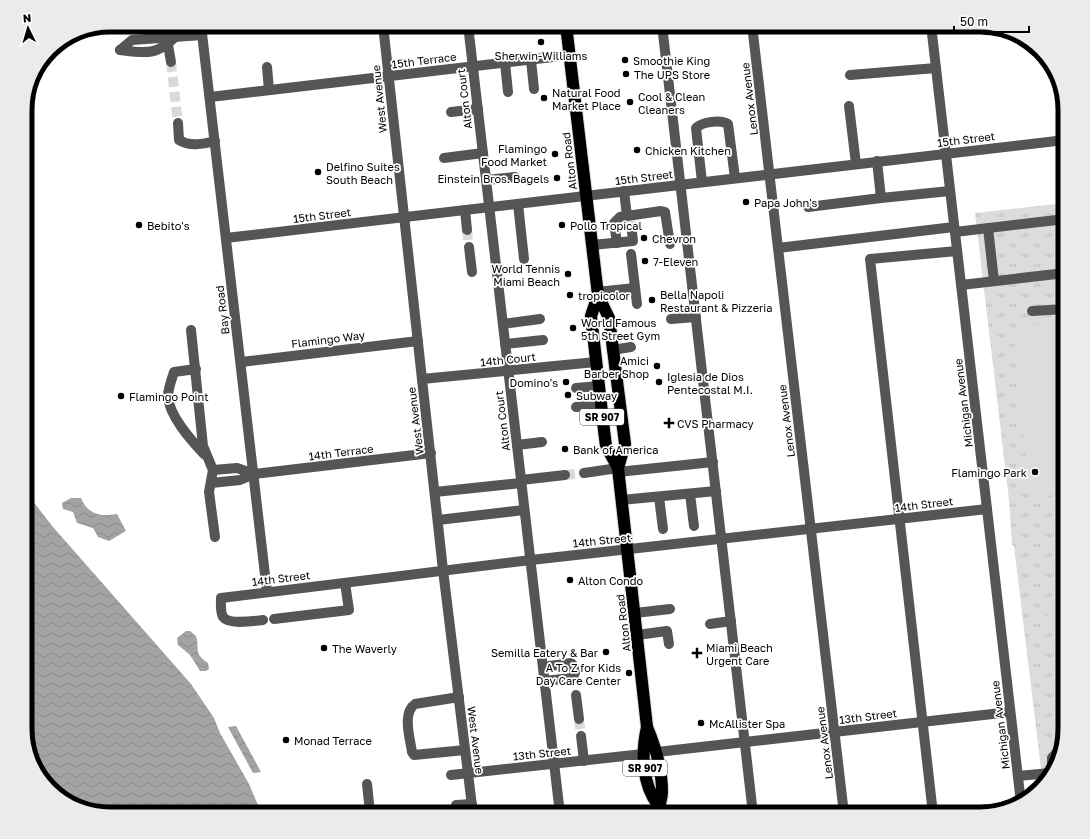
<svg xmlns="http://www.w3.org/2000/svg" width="1090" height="839" viewBox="0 0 1090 839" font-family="'Golos Text',sans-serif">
  <defs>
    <pattern id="grass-tufts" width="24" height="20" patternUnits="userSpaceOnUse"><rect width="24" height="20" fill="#dcdcdc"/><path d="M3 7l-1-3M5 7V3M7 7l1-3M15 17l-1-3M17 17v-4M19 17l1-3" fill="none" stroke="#bbb"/></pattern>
    <pattern id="water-waves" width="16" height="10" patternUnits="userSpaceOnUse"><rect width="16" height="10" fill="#a3a3a3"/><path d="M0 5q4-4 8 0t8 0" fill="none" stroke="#8b8b8b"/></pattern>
  </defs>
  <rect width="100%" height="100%" fill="#fff"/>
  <path fill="url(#grass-tufts)" d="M1065,203v527l-18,51 -4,4 -29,-239 -2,-1 -3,-45 -34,-287z"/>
  <g fill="#dcdcdc">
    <path d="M1065,321v173l-36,3 -14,-153c10,-23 28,-21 50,-23z"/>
    <path d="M1065,596v36l-15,2 -4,-36z"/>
  </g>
  <g fill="url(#water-waves)">
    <path d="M25,491l28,36 138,157 23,34 6,15 29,51 12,28 -7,2h-145l-51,-18 -24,-29 -9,-32z"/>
    <path d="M71,498h10c6,16 20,19 36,16l9,17 -17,10 -11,-4 -5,-9 -16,-5 -4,-11 -10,-3 -1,-6z"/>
    <path d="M186,631h4l6,5c4,14 -3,17 12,27l1,6 -3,2h-6l-10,-16 -12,-10 -1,-7z"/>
    <path d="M236,726l25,46 -8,1 -25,-46z"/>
  </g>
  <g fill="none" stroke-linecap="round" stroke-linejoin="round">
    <g stroke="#d9d9d9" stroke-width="10" stroke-dasharray="10 5" stroke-linecap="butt">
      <path d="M171,62l7,61"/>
      <path d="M623,221l1,12"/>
      <path d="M631,221l1,11"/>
      <path d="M467,230l2,17"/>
      <path d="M565,475l19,-2"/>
      <path d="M579,719l2,17"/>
      <path d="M369,803l1,11"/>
    </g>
    <defs>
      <g id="highway">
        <path d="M566,25l32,270 11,23 16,126 -7,24"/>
        <path d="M598,295l-7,21 13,114 2,16 12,22 29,259c9,21 15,42 15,65 0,8 -4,14 -3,22"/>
        <path d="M647,727c-6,26 -5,57 11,78"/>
      </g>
    </defs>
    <use href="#highway" stroke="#dbdbdb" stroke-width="14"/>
    <g stroke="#555" stroke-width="10">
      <path d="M201,25l66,567"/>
      <path d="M383,25l60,545 30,244"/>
      <path d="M468,25l92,789"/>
      <path d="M662,25l91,789"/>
      <path d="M752,25l92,789"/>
      <path d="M931,25l90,778"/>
      <path d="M168,45l3,17"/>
      <path d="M120,50l12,-10 70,-5"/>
      <path d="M120,50c24,3 37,6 55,-13"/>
      <path d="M531,60l3,29"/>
      <path d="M505,63l3,29"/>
      <path d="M267,67l2,23"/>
      <path d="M850,75l86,-7"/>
      <path d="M210,97l360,-42"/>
      <path d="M849,106l7,58"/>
      <path d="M451,112l27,-3"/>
      <path d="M178,123l1,17c11,7 24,4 36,1"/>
      <path d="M444,158l39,-5"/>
      <path d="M877,161l4,37 69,-7"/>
      <path d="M486,180l29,-3"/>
      <path d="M702,182l-6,-54c6,-6 25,-9 32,-4l7,54"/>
      <path d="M624,191l3,25 34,-5 4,1 5,32"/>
      <path d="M518,204l6,55"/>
      <path d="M808,207l73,-9"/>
      <path d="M465,210l2,20"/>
      <path d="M988,228l6,53"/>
      <path d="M955,232l110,-13"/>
      <path d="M226,238l839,-98"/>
      <path d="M617,243l-3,-20 6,-6 7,-1"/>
      <path d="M592,245l41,-4 -1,-9"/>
      <path d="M469,247l3,25"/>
      <path d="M778,248l176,-21"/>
      <path d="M631,254l6,50"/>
      <path d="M961,285l104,-12"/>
      <path d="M597,292l38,-4"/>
      <path d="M1032,311l33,-2"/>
      <path d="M671,319l25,-2"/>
      <path d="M503,324l37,-5"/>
      <path d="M191,330l12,116 10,24 -4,22 6,45"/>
      <path d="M505,344l38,-4"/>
      <path d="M612,350l19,-3"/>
      <path d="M241,362l177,-21"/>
      <path d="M196,369l-22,3c-2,6 -6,17 -6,24 1,20 23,44 36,58"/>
      <path d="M422,379l174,-17"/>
      <path d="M576,388l23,-2"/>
      <path d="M576,407l25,-2"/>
      <path d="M517,445l25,-3"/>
      <path d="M213,470l24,-2 17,6"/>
      <path d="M618,472l95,-10"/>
      <path d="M584,473l34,-5"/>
      <path d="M521,480l44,-5"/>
      <path d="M211,483l29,-3 14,-6 177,-21"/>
      <path d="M435,492l86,-9"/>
      <path d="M690,494l4,32"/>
      <path d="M659,497l4,32"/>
      <path d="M621,500l95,-9"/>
      <path d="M438,520l86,-10"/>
      <path d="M635,613l35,-4"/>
      <path d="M274,619l75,-9 -4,-27"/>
      <path d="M263,620c-9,1 -34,5 -40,-3 -3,-6 -2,-14 -2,-19l310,-38 456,-51"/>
      <path d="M710,624l21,-3"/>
      <path d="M637,635l30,-4 2,13"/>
      <path d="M543,667l28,-4 2,2 2,8 -3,5 -28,3"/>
      <path d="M576,695l3,24"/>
      <path d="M459,697l-44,7c-13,9 -5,34 -3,48l2,3 51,-5"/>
      <path d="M581,736l3,25"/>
      <path d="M657,752l353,-40"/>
      <path d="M1052,767v-9l6,-7"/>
      <path d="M451,775l192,-21"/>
      <path d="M1018,776l32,-3"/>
      <path d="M367,784l2,19"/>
      <path d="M456,805l16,-1"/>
      <path d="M933,814l-63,-555 87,-8"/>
    </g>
    <use href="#highway" stroke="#000" stroke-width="12"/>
  </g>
  <g fill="#000" stroke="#fff" stroke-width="1.5">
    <circle cx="541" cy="42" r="4"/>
    <circle cx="625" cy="60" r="4"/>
    <circle cx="626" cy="74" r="4"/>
    <circle cx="544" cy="98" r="4"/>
    <circle cx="630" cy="102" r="4"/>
    <circle cx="637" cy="150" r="4"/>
    <circle cx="555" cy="154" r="4"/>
    <circle cx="318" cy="172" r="4"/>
    <circle cx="557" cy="178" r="4"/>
    <circle cx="746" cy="202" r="4"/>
    <circle cx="139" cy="225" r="4"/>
    <circle cx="562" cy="225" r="4"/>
    <circle cx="644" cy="238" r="4"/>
    <circle cx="645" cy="261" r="4"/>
    <circle cx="568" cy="274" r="4"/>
    <circle cx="570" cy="295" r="4"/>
    <circle cx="652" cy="300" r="4"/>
    <circle cx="573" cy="328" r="4"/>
    <circle cx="657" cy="366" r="4"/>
    <circle cx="566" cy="382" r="4"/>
    <circle cx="659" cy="382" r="4"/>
    <circle cx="568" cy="395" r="4"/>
    <circle cx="121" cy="396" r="4"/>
    <path d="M667 417h4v4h4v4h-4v4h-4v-4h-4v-4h4z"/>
    <circle cx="565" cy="449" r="4"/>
    <circle cx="1035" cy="472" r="4"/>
    <circle cx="570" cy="580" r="4"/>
    <circle cx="324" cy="648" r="4"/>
    <circle cx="606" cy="652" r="4"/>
    <path d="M695 647h4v4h4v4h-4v4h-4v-4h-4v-4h4z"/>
    <circle cx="629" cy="673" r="4"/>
    <circle cx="701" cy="723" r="4"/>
    <circle cx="286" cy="740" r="4"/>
  </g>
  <g text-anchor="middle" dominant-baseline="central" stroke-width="3.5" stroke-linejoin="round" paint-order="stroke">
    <g fill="#fff" stroke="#4c4c4c" stroke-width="1">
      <rect x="580" y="409" width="44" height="16" rx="3"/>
      <rect x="623" y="760" width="44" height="16" rx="3"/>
    </g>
    <g font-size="10" font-weight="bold" fill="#000">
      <text x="602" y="417">SR 907</text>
      <text x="645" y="768">SR 907</text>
    </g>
    <g font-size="11" fill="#000" stroke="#fff" text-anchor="start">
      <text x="541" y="55" text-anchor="middle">Sherwin-Williams</text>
      <text x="633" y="60">Smoothie King</text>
      <text x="634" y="74">The UPS Store</text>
      <text x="552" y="92">Natural Food<tspan x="552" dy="13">Market Place</tspan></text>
      <text x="638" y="96">Cool &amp; Clean<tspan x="638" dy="13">Cleaners</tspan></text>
      <text x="547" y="148" text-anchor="end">Flamingo<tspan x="547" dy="13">Food Market</tspan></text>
      <text x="645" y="150">Chicken Kitchen</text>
      <text x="326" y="166">Delfino Suites<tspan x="326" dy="13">South Beach</tspan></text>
      <text x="549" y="178" text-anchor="end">Einstein Bros. Bagels</text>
      <text x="754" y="202">Papa John's</text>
      <text x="147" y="225">Bebito's</text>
      <text x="570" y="225">Pollo Tropical</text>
      <text x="652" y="238">Chevron</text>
      <text x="653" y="261">7-Eleven</text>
      <text x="560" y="268" text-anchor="end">World Tennis<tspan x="560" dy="13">Miami Beach</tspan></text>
      <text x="660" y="294">Bella Napoli<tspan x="660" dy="13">Restaurant &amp; Pizzeria</tspan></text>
      <text x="578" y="295">tropicolor</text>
      <text x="581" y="322">World Famous<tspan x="581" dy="13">5th Street Gym</tspan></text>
      <text x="649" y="360" text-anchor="end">Amici<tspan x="649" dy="13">Barber Shop</tspan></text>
      <text x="667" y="376">Iglesia de Dios<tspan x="667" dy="13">Pentecostal M.I.</tspan></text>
      <text x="558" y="382" text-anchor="end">Domino's</text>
      <text x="576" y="395">Subway</text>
      <text x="129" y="396">Flamingo Point</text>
      <text x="677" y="423">CVS Pharmacy</text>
      <text x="573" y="449">Bank of America</text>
      <text x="1027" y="472" text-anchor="end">Flamingo Park</text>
      <text x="578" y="580">Alton Condo</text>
      <text x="706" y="647">Miami Beach<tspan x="706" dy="13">Urgent Care</tspan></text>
      <text x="332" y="648">The Waverly</text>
      <text x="598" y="652" text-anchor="end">Semilla Eatery &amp; Bar</text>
      <text x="621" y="667" text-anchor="end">A To Z for Kids<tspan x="621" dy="13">Day Care Center</tspan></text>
      <text x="709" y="723">McAllister Spa</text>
      <text x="294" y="740">Monad Terrace</text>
    </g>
    <g font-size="11" fill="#000" stroke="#fff">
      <text transform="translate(424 60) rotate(-7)">15th Terrace</text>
      <text transform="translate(379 99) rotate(-96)">West Avenue</text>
      <text transform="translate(464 99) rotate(-97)">Alton Court</text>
      <text transform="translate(749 99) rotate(-97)">Lenox Avenue</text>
      <text transform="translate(966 139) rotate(-7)">15th Street</text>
      <text transform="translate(569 161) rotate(-97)">Alton Road</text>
      <text transform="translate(644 177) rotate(-7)">15th Street</text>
      <text transform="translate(322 215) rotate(-7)">15th Street</text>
      <text transform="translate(222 310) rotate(-97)">Bay Road</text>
      <text transform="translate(328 339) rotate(-7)">Flamingo Way</text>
      <text transform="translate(508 359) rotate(-6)">14th Court</text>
      <text transform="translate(963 403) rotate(-97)">Michigan Avenue</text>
      <text transform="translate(415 421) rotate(-97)">West Avenue</text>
      <text transform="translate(502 421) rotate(-97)">Alton Court</text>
      <text transform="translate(786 421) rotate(-97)">Lenox Avenue</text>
      <text transform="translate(341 452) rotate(-7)">14th Terrace</text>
      <text transform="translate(924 504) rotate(-7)">14th Street</text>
      <text transform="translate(602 540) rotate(-6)">14th Street</text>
      <text transform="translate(281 578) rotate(-7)">14th Street</text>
      <text transform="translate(623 623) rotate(-97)">Alton Road</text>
      <text transform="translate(868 716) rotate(-7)">13th Street</text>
      <text transform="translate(1000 725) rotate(-97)">Michigan Avenue</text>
      <text transform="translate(476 740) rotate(83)">West Avenue</text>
      <text transform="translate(824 743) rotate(-97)">Lenox Avenue</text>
      <text transform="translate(542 753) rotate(-6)">13th Street</text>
    </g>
  </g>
  <path d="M0 0H1090V839H0ZM110 32H980A78 78 0 0 1 1058 110V729A78 78 0 0 1 980 807H110A78 78 0 0 1 32 729V110A78 78 0 0 1 110 32Z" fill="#ebebeb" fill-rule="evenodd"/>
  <path fill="none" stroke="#000" stroke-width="5" d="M110 32H980A78 78 0 0 1 1058 110V729A78 78 0 0 1 980 807H110A78 78 0 0 1 32 729V110A78 78 0 0 1 110 32Z"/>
  <g transform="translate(28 28) rotate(355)" stroke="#ffffff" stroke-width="3" paint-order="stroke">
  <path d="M0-3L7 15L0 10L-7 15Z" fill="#000000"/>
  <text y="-6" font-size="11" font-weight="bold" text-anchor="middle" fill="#000000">N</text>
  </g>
  <path d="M954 26v6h75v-6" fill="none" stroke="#000000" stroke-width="2"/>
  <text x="960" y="26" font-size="12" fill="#000000" stroke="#ffffff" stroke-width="3" paint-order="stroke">50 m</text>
</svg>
